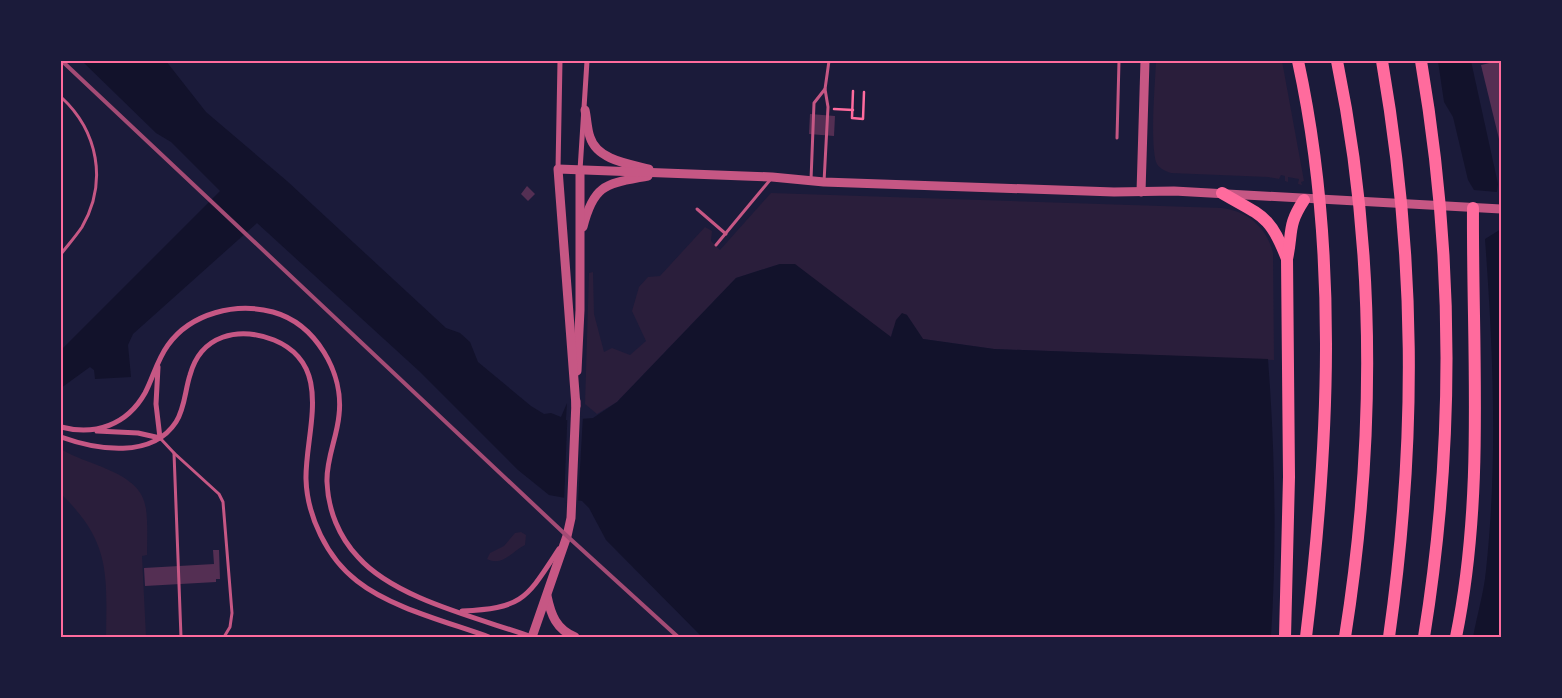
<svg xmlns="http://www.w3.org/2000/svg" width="1562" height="698" viewBox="0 0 1562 698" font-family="Signika,sans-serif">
  <rect width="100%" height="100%" fill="#1b1b3a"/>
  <g fill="#2a1e3b">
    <path d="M1156,61h126l22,120 -3,1 1,3 -4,-1 1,-5 -11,-2v5l-3,-1v-5l-4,-1 -2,4 -11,-2 -97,-4c-6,-2 -13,-5 -15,-11 -6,-22 -1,-76 0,-101z"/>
    <path d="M771,193l451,15c26,3 45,20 51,45l1,107 -280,-11 -71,-10 -17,-25 -13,15 -2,8 -111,-73 -44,14 -119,124 -20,12 -12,-10 4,-131 4,-1 1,42 10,38 8,-4 18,7 16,-14 -14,-30 7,-24 9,-10 12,-1 45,-49 7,4 -1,10 9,9z"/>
    <path d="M61,449c26,17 81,22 85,60 2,15 1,31 1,46l-5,1 4,81h-40c1,-64 4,-96 -45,-143z"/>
    <path d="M521,532l5,3 -1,10c-13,6 -22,22 -38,14l3,-6 14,-7 11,-13z"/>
  </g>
  <g fill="#12122b">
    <path d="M82,61h84l40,51 81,69 159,147 14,5 10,9 8,20 53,44 13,8 7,-1 10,4 6,-14 -1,17 27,-2 24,-16 119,-124 44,-14h15l96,73 5,-17 6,-7 5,2 16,24 71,10 274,10c7,93 9,185 3,278h-569l-96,-97 -17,-32 -7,-7 -33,-6 -31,-25 -99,-99 -162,-148 -124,111 -5,11 3,32 -36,2 -1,-9 -4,-3 -29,21v-38l159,-159 -49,-49 -15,-9z"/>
    <path d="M1438,61h33l27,123 -1,8 -23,-2 -6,-10 -15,-63 -9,-15z"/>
    <path d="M1501,229v408h-28c4,-22 11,-45 13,-67 12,-111 7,-221 -1,-331z"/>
  </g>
  <path fill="#1b1b3a" d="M568,403l1,14 14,-1 -5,87 -14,-1z"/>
  <g fill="#542f53">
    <path d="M1498,61l3,3 -1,79 -19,-78z"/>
    <path d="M810,114l25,2 -1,20 -25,-2z"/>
    <path d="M527,186l8,8 -7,7 -7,-7z"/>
    <path d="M213,550h6l1,29h-4v3l-71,4 -1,-18 70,-4z"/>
  </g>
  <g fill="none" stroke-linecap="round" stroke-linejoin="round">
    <g stroke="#ff6b9d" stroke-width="2.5">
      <path d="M853,91l-1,27 11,1 1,-27"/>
      <path d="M834,109l19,1"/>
    </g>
    <g stroke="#c65784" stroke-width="3">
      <path d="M61,97c37,34 47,85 21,130 -6,9 -14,18 -21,27"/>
      <path d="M1117,138l2,-77"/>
      <path d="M811,180l3,-77 11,-14"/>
      <path d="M824,182l4,-75 -3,-18 4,-28"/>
      <path d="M697,209l29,25"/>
      <path d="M716,245l54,-65"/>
      <path d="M160,438l14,15 7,184"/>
      <path d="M174,453l45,41 4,8 9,111 -2,14 -6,10"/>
    </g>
    <g stroke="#c65784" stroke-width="5">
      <path d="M558,169l2,-108"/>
      <path d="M580,170l7,-109"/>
      <path d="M158,367l-2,37 4,34"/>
      <path d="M61,427c34,9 66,-2 84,-34 8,-15 12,-33 23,-48 23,-32 68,-43 105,-33 43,12 71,61 66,103 -2,23 -13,44 -12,67 1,28 12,55 31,75 37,42 121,61 174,80"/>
      <path d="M97,431l41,2 22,5"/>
      <path d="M61,437c36,13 91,22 115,-15 9,-14 9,-32 14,-47 11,-40 48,-49 84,-35 61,25 31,92 32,139 1,37 21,79 51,102 34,27 91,41 132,56"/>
      <path d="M462,611c62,-3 64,-12 97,-62"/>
    </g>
    <g stroke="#c65784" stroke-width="9">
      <path d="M585,110c2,9 2,19 5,27 7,23 39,27 59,32"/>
      <path d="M1141,192l4,-131"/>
      <path d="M583,227c11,-44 24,-43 65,-51"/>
      <path d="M577,371l3,-61v-140"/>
      <path d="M576,406l-18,-237 214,8 52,5 290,10 60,-1 327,18"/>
      <path d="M547,596c4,19 9,33 28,41"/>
      <path d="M532,637l35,-101 4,-18 5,-117"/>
    </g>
    <g stroke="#ff6b9d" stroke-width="12">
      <path d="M1298,61c41,188 31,386 8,576"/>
      <path d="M1337,61c39,189 38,386 8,576"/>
      <path d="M1382,61c34,196 35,379 7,576"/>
      <path d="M1421,61c33,192 34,384 3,576"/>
      <path d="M1222,193c39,23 48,21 65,66"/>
      <path d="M1285,637l4,-160 -2,-218c6,-28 0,-33 17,-59"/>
      <path d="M1456,637c29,-141 16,-286 17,-429"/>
    </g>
    <path stroke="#a44b75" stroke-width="4" d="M62,61l505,475 111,101"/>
  </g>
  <rect width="1562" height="698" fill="none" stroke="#1b1b3a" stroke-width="125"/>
  <rect x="62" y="62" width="1438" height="574" fill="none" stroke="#ff6b9d" stroke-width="2"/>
</svg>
